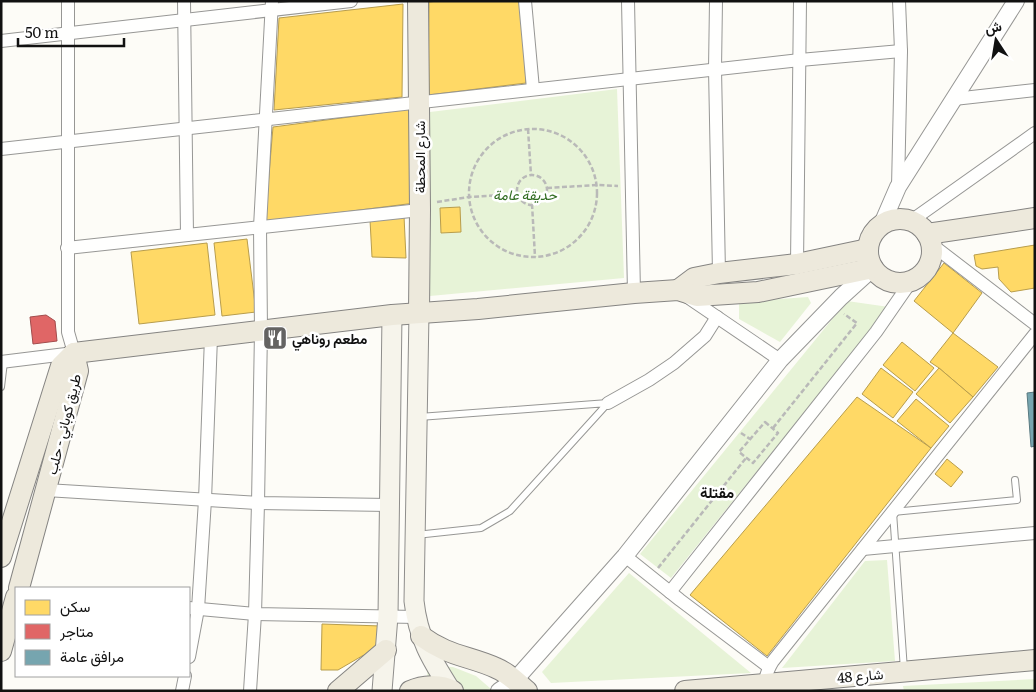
<svg xmlns="http://www.w3.org/2000/svg" width="1036" height="692" viewBox="0 0 1036 692" font-family="Literata,Vazirmatn,serif">
  <rect width="100%" height="100%" fill="#fdfcf7"/>
  <g fill="#e7f3d7">
    <path d="M617,89l7,189 -194,18v-184z"/>
    <path d="M808,297l3,6 -31,39 -41,-23v-17z"/>
    <path d="M847,301l42,6 -218,271 -31,-24z"/>
    <path d="M887,560l8,101 -113,7 83,-107z"/>
    <path d="M629,573l122,100 -200,10 -9,-11z"/>
    <path d="M427,666l26,1 23,9 15,13 -9,2h-54z"/>
    <path d="M1035,679v12h-131l-1,-5z"/>
  </g>
  <g fill="#ffd966" stroke="#b89d4c">
    <path d="M438,1h83l5,82 -98,12 1,-93z"/>
    <path d="M403,4l-1,93 -128,13 5,-92z"/>
    <path d="M410,109l5,94 -150,19 8,-95z"/>
    <path d="M460,207l1,25 -20,1 -1,-25z"/>
    <path d="M404,216l2,42 -34,-1 -2,-37z"/>
    <path d="M247,239l9,73 -34,4 -8,-73z"/>
    <path d="M207,243l8,72 -76,9 -8,-72z"/>
    <path d="M1035,245v43l-24,4 -12,-13 -1,-12 -16,2 -6,-3 -2,-11z"/>
    <path d="M944,263l38,30 -29,40 -39,-32z"/>
    <path d="M953,333l45,34 -25,30 -34,-29 -9,-6z"/>
    <path d="M902,342l32,26 -19,23 -32,-26z"/>
    <path d="M881,368l32,24 -20,26 -31,-24z"/>
    <path d="M939,368l34,29 -23,26 -34,-29z"/>
    <path d="M857,397l74,51 -164,208 -77,-61z"/>
    <path d="M916,399l33,27 -18,22 -34,-27z"/>
    <path d="M947,459l16,13 -12,15 -16,-13z"/>
    <path d="M322,624l59,2v22l-19,8 -24,14h-17z"/>
  </g>
  <path fill="#e06666" stroke="#a24c4c" d="M46,315l9,6 2,20 -24,3 -3,-27z"/>
  <path fill="#76a5af" stroke="#587980" d="M1035,392v54l-4,1 -4,-54z"/>
  <g fill="none" stroke-linecap="round" stroke-linejoin="round">
    <defs>
      <g id="service">
        <path d="M1,387l3,-25"/>
        <path d="M416,535l65,-7 29,-17 98,-108 -189,14"/>
        <path d="M904,670l-11,-158 124,-12 -2,-20"/>
      </g>
      <g id="minor">
        <path d="M184,1l3,234"/>
        <path d="M525,1l8,88"/>
        <path d="M628,1l6,292"/>
        <path d="M716,1l-1,68 4,204"/>
        <path d="M1,41l350,-40"/>
        <path d="M954,99l81,-9"/>
        <path d="M1,149l799,-89 101,-9"/>
        <path d="M898,187l3,-136 -2,-50"/>
        <path d="M911,221l124,-88"/>
        <path d="M931,244l104,80"/>
        <path d="M67,248l353,-38"/>
        <path d="M797,264l3,-263"/>
        <path d="M686,296l94,64"/>
        <path d="M1,362l73,-9 -6,-21v-331"/>
        <path d="M608,403l41,-23 25,-17 31,-27 12,-19"/>
        <path d="M46,490l212,13 131,2"/>
        <path d="M863,549l172,-16"/>
        <path d="M625,556l55,44 89,67"/>
        <path d="M670,592l206,-260 36,-52"/>
        <path d="M189,608l66,6 161,3"/>
        <path d="M189,657l9,-48 7,-109 6,-163"/>
        <path d="M182,691l3,-15"/>
        <path d="M250,691l5,-77 3,-111 3,-172 -1,-104 12,-226"/>
        <path d="M765,691c-1,-12 2,-20 8,-30l262,-327"/>
      </g>
      <g id="tertiary">
        <path d="M882,224l16,-37 118,-186"/>
        <path d="M499,691l16,-11 110,-124 155,-196 61,-63 32,-29"/>
      </g>
      <g id="secondary">
        <path d="M419,313l-5,288c4,37 17,58 36,88"/>
        <path d="M382,691l6,-75 4,-301"/>
      </g>
      <g id="primary">
        <path d="M418,1l2,209 -1,103"/>
        <circle cx="900" cy="251" r="32"/>
        <path d="M927,234l108,-16"/>
        <path d="M678,290l16,-12 25,-5 78,-9 71,-15"/>
        <path d="M74,353l318,-38 86,-6 156,-16 44,-3 19,6 61,-4 115,-24"/>
        <path d="M1,557l60,-191 13,-13"/>
        <path d="M19,588l59,-217 -4,-18"/>
        <path d="M421,636c8,6 15,10 24,14 16,7 34,10 51,18 12,5 21,14 31,23"/>
        <path d="M1,651l15,-54"/>
        <path d="M338,691l48,-41"/>
        <path d="M410,691c13,-6 30,-7 43,0"/>
        <path d="M685,691l350,-31"/>
      </g>
    </defs>
    <use href="#service" stroke="#979795" stroke-width="8"/>
    <use href="#minor" stroke="#979795" stroke-width="14"/>
    <use href="#tertiary" stroke="#979795" stroke-width="18"/>
    <use href="#secondary" stroke="#8e8d8b" stroke-width="21"/>
    <use href="#primary" stroke="#858482" stroke-width="22"/>
    <g stroke="#b9b9b8" stroke-width="2.5" stroke-dasharray="5 2.5" stroke-linecap="butt">
      <path d="M528,129l3,46"/>
      <circle cx="533" cy="193" r="64"/>
      <circle cx="532" cy="190" r="15"/>
      <path d="M547,188l50,-3 21,1"/>
      <path d="M437,202l32,-5 49,-3"/>
      <path d="M532,204l3,53"/>
      <path d="M765,422l13,11 -25,30 -14,-11z"/>
      <path d="M773,428l84,-105 -13,-9"/>
      <path d="M741,433l9,6"/>
      <path d="M658,568l88,-110"/>
    </g>
    <use href="#service" stroke="#fffffe" stroke-width="6"/>
    <use href="#minor" stroke="#fffffe" stroke-width="12"/>
    <use href="#tertiary" stroke="#fffffe" stroke-width="16"/>
    <use href="#secondary" stroke="#f6f4eb" stroke-width="19"/>
    <use href="#primary" stroke="#ede9dc" stroke-width="20"/>
  </g>
  <defs>
    <symbol id="restaurant-square" viewBox="-11 -11 22 22"><rect x="-9" y="-9" width="18" height="18" rx="4" fill="#646362" stroke="#fff"/><path d="M-5-6h1v4h1v-4h1v4h1v-4h1v5L-1.5 .5V6h-2V.5L-5-1ZM5-6V6H3V1.5H1.5Q1.5-4 5-6Z" fill="#fff"/></symbol>
  </defs>
  <g fill-rule="evenodd">
    <use href="#restaurant-square" x="261" y="324" width="28" height="28"/>
  </g>
  <g text-anchor="middle" dominant-baseline="central" stroke-width="5" stroke-linejoin="round" paint-order="stroke">
    <g font-size="14" fill="#111" stroke="#fff">
      <text transform="translate(419 157) rotate(-90)">شارع المحطة</text>
      <text transform="translate(63 424) rotate(-76)">طريق كوباني - حلب</text>
      <text transform="translate(860 675) rotate(-5)">48 شارع</text>
    </g>
    <g font-size="14" font-style="italic" fill="#2f6b1f" stroke="#fff">
      <text x="525" y="194">حديقة عامة</text>
    </g>
    <g font-size="14" font-weight="bold" fill="#111" stroke="#fff" text-anchor="start">
      <text x="292" y="338">مطعم روناهي</text>
    </g>
    <g font-size="15" font-weight="bold" fill="#111" stroke="#fff">
      <text x="717" y="491">مقتلة</text>
    </g>
  </g>
  <rect width="1036" height="692" fill="none" stroke="#111111" stroke-width="5"/>
  <rect x="15" y="587" width="175" height="90" fill="#ffffff" stroke="#a0a0a0"/>
  <rect x="25" y="600" width="25" height="15" fill="#ffd966" stroke="#a0a0a0"/>
  <text x="60" y="612" font-size="15" fill="#111111">سكن</text>
  <rect x="25" y="624" width="25" height="15" fill="#e06666" stroke="#a0a0a0"/>
  <text x="60" y="637" font-size="15" fill="#111111">متاجر</text>
  <rect x="25" y="650" width="25" height="15" fill="#76a5af" stroke="#a0a0a0"/>
  <text x="60" y="662" font-size="15" fill="#111111">مرافق عامة</text>
  <g transform="translate(996 40) rotate(348)" stroke="#ffffff" stroke-width="4" paint-order="stroke">
  <path d="M0-4L9 19L0 12L-9 19Z" fill="#111111"/>
  <text y="-8" font-size="14" font-weight="bold" text-anchor="middle" fill="#111111">ش</text>
  </g>
  <path d="M18 38v8h106v-8" fill="none" stroke="#111111" stroke-width="2.5"/>
  <text x="25" y="38" font-size="15" fill="#111111" stroke="#ffffff" stroke-width="4" paint-order="stroke">50 m</text>
</svg>
